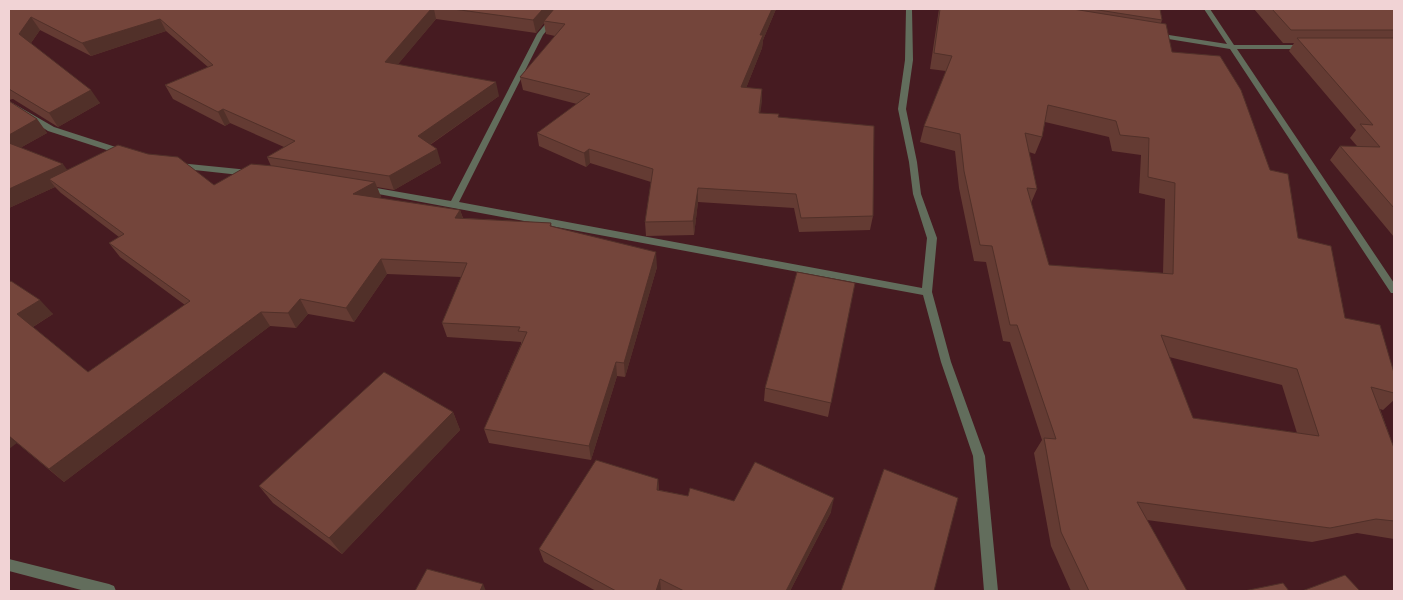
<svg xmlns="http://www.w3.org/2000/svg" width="1403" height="600" viewBox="0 0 1403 600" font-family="Manrope,sans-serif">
  <rect width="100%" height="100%" fill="#461b21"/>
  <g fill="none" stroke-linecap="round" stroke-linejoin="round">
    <g fill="#626d5c" fill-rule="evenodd">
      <path d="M558,9h6l-21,26 -84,167 463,86 5,-50 -14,-44 -4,-32 -11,-53 7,-49 1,-51h6l1,51 -7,49 11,53 4,32 16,44 -5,54 19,70 34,94 13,135h-14l-11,-135 -32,-94 -18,-67 -561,-104 -1,-2 4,-3 86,15 86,-167z"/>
      <path d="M1204,9h6l24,36h69l3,2 -3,2h-66l157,234v10h-3l-161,-244 -74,-12 -3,-2 3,-2 71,11z"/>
      <path d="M9,101l45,26 71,23 1,2 -1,2h-6l-71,-23 -39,-25z"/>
      <path d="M179,163l70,7 4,3 -4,3 -73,-8v-4z"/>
      <path d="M9,559l100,25 5,2 2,5h-31l-76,-20z"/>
    </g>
  </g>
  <g fill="#643b33" fill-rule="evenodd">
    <path d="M9,9h767l-13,31 -1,8 -16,40 16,1 -2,24 18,4 95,99 -3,14 -71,2 -5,-24 -96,-6 -4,33 -48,1 -1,-14 6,-40 -61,-19 -4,4 -47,-21 -2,-13 40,-29 -54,-14 -3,-13 35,-41 -9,-2 -2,-11 -8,10 -100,-14 -38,45 101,32 -69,49 11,18 -47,27 -17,-3 4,10 -2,1 81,12 3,8 88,5 1,4 105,40 -32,110 -8,-1 -26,84 -102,-17 -5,-14 37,-85v-2l-74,-5 -5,-14 19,-46 -74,-3 -33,48 -46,-8 -12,14 -26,-2 -206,156 -47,-39 -8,-161 44,32 -20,13 55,45 97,-67 -65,-48 -11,-14 10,-6 -58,-44 -6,-6 -46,21v-107l28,18 10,14 -27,15 47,22 147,15 57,-19 -4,-9 17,-10 -54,-24 -5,3 -52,-27 -8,-14 43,-18 -42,-36 -75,25 -51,-26 -9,13 69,60 -42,24 -45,-28 -4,1z"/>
    <path d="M939,9h221l2,11 -1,3 11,29 98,118 28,68 47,80 49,55v27l-11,10 -3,-1 14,39v91l-37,-6 -45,9 -165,-22 40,71h-116l-20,-45 -17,-93 8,-13 -32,-98 -7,-1 -17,-79 -12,-1 -15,-73 -4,-37 -35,-9 4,-16 22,-55 -16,-2zM1045,122l64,15 3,14 29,4 -2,38 26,6 -2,74 -114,-8 -18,-62 6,-14 -8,-37 6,2 7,-17zM1169,357l113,28 15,48 -104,-15z"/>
    <path d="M1254,9h140v228l-64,-77 10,-14h17l-7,-8 6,-8 -67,-79 5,-8h-11z"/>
    <path d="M855,283l-27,134 -64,-16 1,-13z"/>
    <path d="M453,412l7,18 -118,124 -69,-51 -14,-17z"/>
    <path d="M658,479l1,11 29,6 143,16 -41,79h-194l-52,-29 -5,-13z"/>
  </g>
  <g fill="#513029">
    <path d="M431,9h3l2,10 -47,56 -4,-13z"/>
    <path d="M543,9h13l-12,12v2l-8,10 -3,-13z"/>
    <path d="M772,9h4l-13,31 -1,8 -21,53v-14l19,-52z"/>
    <path d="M31,17l9,13 -12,17 -9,-13z"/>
    <path d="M160,19l6,12 -75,25 -9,-13z"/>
    <path d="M496,82l3,14 -77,54 -4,-14z"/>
    <path d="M762,89v13l-4,24 1,-13z"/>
    <path d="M91,90l9,13 -42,24 -9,-14z"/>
    <path d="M223,109l7,14 -5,3 -7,-14z"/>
    <path d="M37,119l10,14 -36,20 -2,-2v-16z"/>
    <path d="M437,149l4,14 -47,27 -5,-14z"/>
    <path d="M589,149l1,14 -4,4 -2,-14z"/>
    <path d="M63,164l10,14 -24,1 6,8 -46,21v-19z"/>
    <path d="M375,182l6,15 -22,12 -6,-15z"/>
    <path d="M698,188v14l-4,33 -1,-14z"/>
    <path d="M460,210l5,15 -10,-7z"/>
    <path d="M656,252l1,15 -32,110 -1,-14z"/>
    <path d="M381,259l6,15 -33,48 -8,-14z"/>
    <path d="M300,299l8,15 -12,14 -8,-15z"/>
    <path d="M40,300l13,14 -22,14 -14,-14z"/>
    <path d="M261,312l9,14 -206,156 -15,-13z"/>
    <path d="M616,362l1,14 -26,84 -2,-14z"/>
    <path d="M453,412l7,18 -118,124 -13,-16z"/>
    <path d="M9,436l8,7 -8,6z"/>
    <path d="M658,479l1,14 -2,-3z"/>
    <path d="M834,498l-3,14 -41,79h-4z"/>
    <path d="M660,579l1,12h-5z"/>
    <path d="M483,584l3,7h-6z"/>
  </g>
  <g fill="#74453b" stroke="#513029" fill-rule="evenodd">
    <path d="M9,9h422l-46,53 111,20 -78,54 19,13 -48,27 -122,-19 28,-16 -72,-32 -5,3 -53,-27 48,-20 -53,-46 -78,24 -51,-26 -12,17 72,56 -42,23 -40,-24z"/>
    <path d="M453,9h90l-10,11z"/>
    <path d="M554,9h218l-12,26h3l-22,52 21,2 -3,24 20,1 -1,3 96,9 -1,90 -72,2 -5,-24 -98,-6 -5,33 -48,1 8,-53 -64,-20 -5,4 -47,-20 53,-39 -70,-17 45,-53 -21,-3z"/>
    <path d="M940,9h133l93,15 6,28 48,4 21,34 29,80 18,4 10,64 33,8 14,72 35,7 14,48v20l-23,-6 23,61v73l-18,-2 -46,9 -193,-26 50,89h-98l-28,-59 -17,-94 12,1 -39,-114h-7l-18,-79 -12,-1 -16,-74 -4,-37 -36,-8 28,-70 -18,-3zM1048,105l68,16 4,14 29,3 -1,39 27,6 -2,91 -124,-9 -22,-77 10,1 -12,-56 17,4zM1161,335l136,34 22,67 -126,-18z"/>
    <path d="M1092,9h68l2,11z"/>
    <path d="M1272,9h122v21h-103z"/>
    <path d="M1297,38h97v170l-54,-62 40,1 -20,-23 13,1z"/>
    <path d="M9,101l28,18 -28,16z"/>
    <path d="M9,143l54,21 -54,25z"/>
    <path d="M118,145l30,9 30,3 36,28 37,-21 23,2 101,16 -22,12 107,16 -5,8 96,5 -1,3 106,26 -32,111 -8,-1 -27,84 -105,-17 43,-97 -9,-1 2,-4 -78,-4 25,-60 -86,-4 -35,49 -46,-9 -12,14 -27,-1 -212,157 -40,-33v-154l2,-1 29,19 -23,14 71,58 102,-71 -81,-58 15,-9 -75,-55z"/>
    <path d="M797,272l58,11 -24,120 -66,-15z"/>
    <path d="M384,372l69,40 -124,126 -70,-52z"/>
    <path d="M596,460l62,19 -1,11 31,6 2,-8 44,13 21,-39 79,36 -48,93h-102l-24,-12 -4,12h-40l-77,-42z"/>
    <path d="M884,469l74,29 -24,93h-93z"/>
    <path d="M427,569l56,15 -3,7h-65z"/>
    <path d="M1345,575l15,16h-58z"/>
    <path d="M1283,583l6,8h-45z"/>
  </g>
  <rect width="1403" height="600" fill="none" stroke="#f1d3d5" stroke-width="20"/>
</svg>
